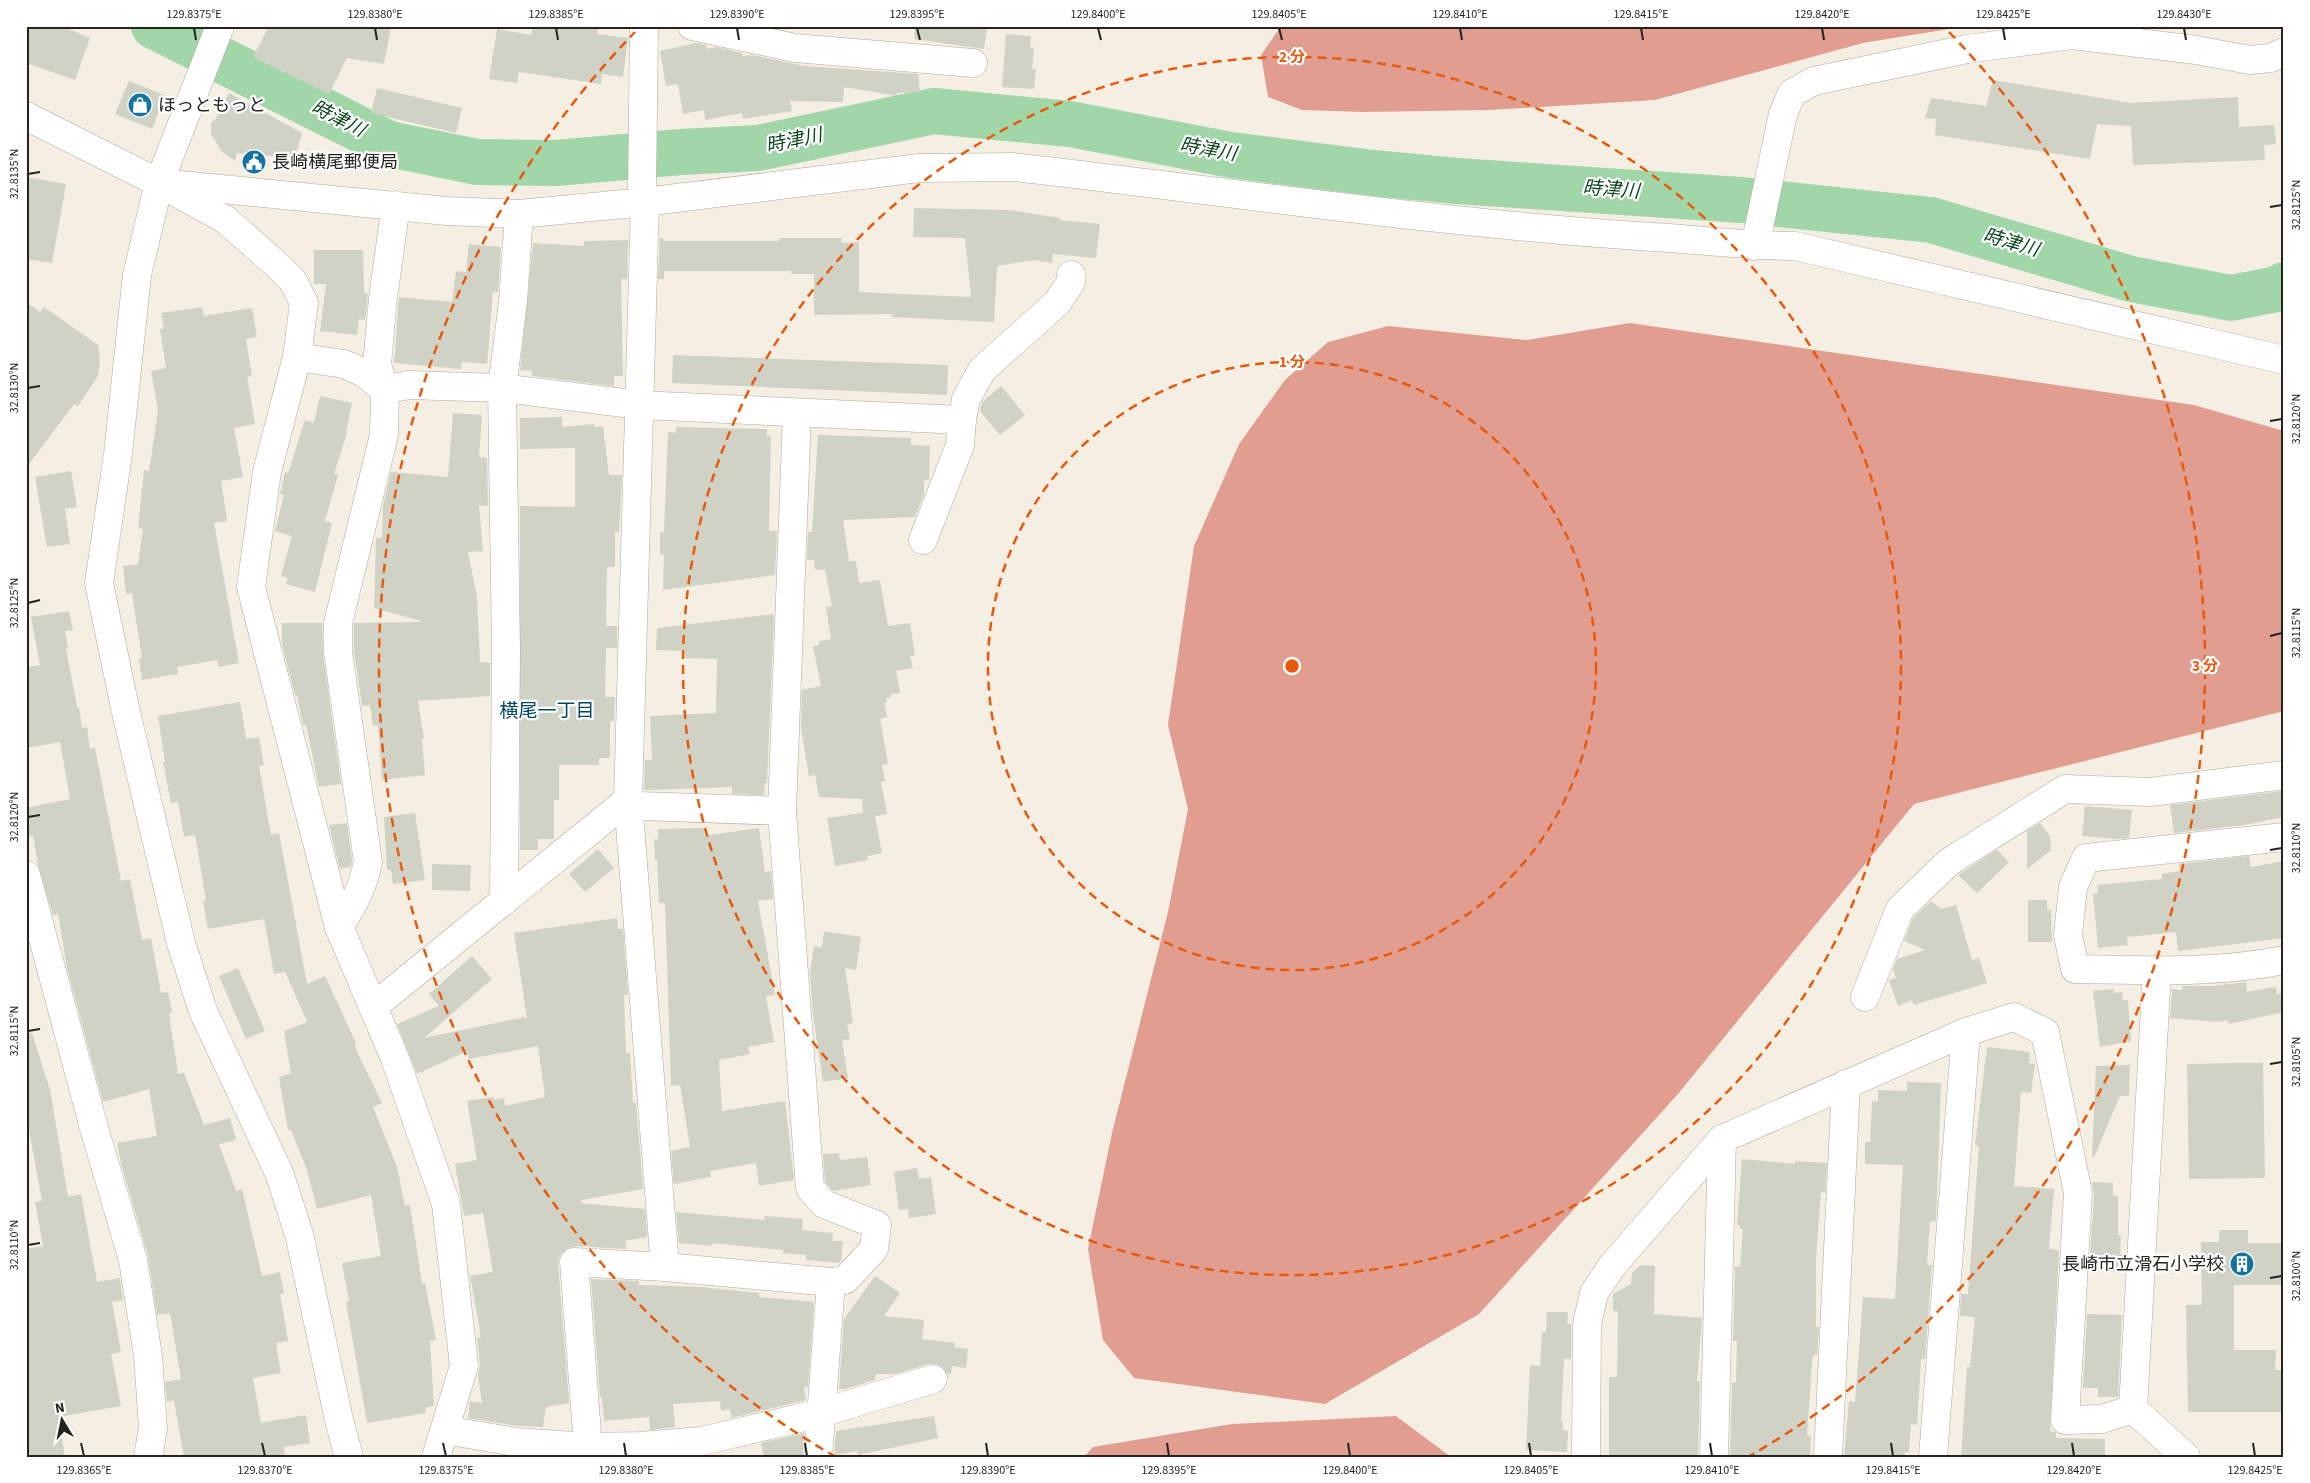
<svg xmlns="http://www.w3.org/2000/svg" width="2310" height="1483" viewBox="0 0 2310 1483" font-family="'Source Sans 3','Noto Sans JP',sans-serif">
  <rect width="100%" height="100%" fill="#f4efe2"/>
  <g fill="#e19d90">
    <path d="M1281,26h686l-104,17 -208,57 -166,10 -125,2 -62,-2 -34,-13 -7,-42z"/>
    <path d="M1630,323l564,82 90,26v280l-370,93 -236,290 -199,220 -154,90 -191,-26 -31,-38 -15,-91 24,-116 56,-221 20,-103 -20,-84 26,-179 45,-102 46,-64 43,-38 60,-16 139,14z"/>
    <path d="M1396,1416l55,41h-367l9,-10 139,-23z"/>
  </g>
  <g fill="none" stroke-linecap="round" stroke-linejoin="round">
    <path stroke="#a1d6a8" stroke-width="46" d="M154,26l235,118 88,18 79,1 125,-11 77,-4 176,-37 136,13 161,31 142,18 84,8 284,19 190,20 200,59 100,19 46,-9 7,-4"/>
  </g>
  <g fill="#cfd2c5">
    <path d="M26,26h36l28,12 -15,42 -49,-17z"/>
    <path d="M269,26h122l-7,38 -37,-6 -18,36 -76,-37z"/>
    <path d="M533,26h65l-1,8 31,4 -5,39 -21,-3 -1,10 -82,-12 -2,11 -28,-4 8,-50 34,6z"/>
    <path d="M915,26h54l18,3 -3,20 -70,-10z"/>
    <path d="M1006,34l25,2 -1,11 4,1 -2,21h4l-2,20 -32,-2z"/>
    <path d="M696,43l10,2 1,4 10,-2 25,6v3l10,-1 52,11 114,8 2,18 -23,1v3l-53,-9 -1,15 -53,-1 2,10 -49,8 -1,-6 -37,7 -1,-10 -21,4 -5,-30 -12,2 -6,-35z"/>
    <path d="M1993,80l138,23 107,-6 1,30 35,-2 2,19 -12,1 1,15 -132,5 -2,-39 -34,-2 -7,35 -155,-24 1,-16 -11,-1 6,-20 55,8z"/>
    <path d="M129,81l36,14 -13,34 -37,-15z"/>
    <path d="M377,88l85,20 -6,25 -85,-20z"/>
    <path d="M229,93l73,40 -7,25 -58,-5 -2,8 -13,-9 -11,-18v-12l4,-2z"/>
    <path d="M26,177l40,7 -14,79 -26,-4z"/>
    <path d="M914,208l96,2 50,8 -1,2 41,4 -4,34 -43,-4 -1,9 -18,-3 -37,6 -3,56 -102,-5v-3l-78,1v-41h-23v-3h-127v8h-6l2,-41h3l1,3h115v-3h63l-1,5 18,-1v50l112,5 -6,-59 -52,-1z"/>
    <path d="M628,240l-1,39h-6l2,97h-9v10h-1l-81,-10v-5l-12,-1 13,-127 51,3v-5z"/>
    <path d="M469,244l32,3 -3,45h-5l-6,72 -25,-2 -1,7 -67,-6 5,-66 53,5 4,-31 10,1z"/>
    <path d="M314,250h49l1,43 4,1 -3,26 -6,-1 -2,16 -37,-4 6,-47h-12z"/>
    <path d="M26,302l14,10 4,-5 54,38 2,15 -2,16 -20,30 -4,-2 -48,64z"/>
    <path d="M202,307l2,9 48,-8 5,29 -11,2 6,37 -5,1 8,47 -21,4 9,49 -22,4 6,40 -13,2 25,140 -20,4 -2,-7 -40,7 1,7 -36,6 -3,-22h3l-10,-65 -6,1 -3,-28 15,-2 5,-35 -5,-1 6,-58 5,1 9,-60 -7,-40 15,-3 -6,-39h4l-3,-16z"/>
    <path d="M673,355l275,10 -1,30 -275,-12z"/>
    <path d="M1001,386l24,29 -25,20 -20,-24 2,-9z"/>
    <path d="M320,396l32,7 -6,29 1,1 -13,41 4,1 -13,46 7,2 -17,69 -29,-8 2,-6 -7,-2 11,-40 -17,-5 9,-36 -4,-1 5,-22 3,1 17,-53 9,3z"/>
    <path d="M453,413l29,2 -3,42 8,1 1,48 -9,-1 4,46 -15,1 9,45 3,65 10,1v33l-72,5 6,37 -2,1 3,36 -43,5 -4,-55 -5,1 -3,-21 -8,1 -8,-55v-28l66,-1 1,-1 -47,-13 2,-70h6l1,-32 8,-34 57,5z"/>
    <path d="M562,417v10l32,-3 1,3 8,-1 6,49h13l-3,57h-4v35h-8l-1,59h11v22h-11l-1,49h10l-1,24h-4v37h-11v7h-40v35h-5v39h-16v11h-18v-344l55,1v-59l-55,1v-31z"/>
    <path d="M676,427l91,2v7h4l-2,95h8l-2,44 -112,15 1,-35 -4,-1v-22h4l4,-100 8,1z"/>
    <path d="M818,435l93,3v7l19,1 -1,34 -5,1v13l-9,23 -72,3 6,41h7l3,22 21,-3 8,46 22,-3 5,33h-5l3,12 -17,3 4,22 -9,1v3l-5,1 1,5h-3l3,14 -7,2 8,45 -6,1 3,16 -4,1 6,32 -12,2 7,37 -15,3 1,4 -33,6 -8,-48 36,-5 -1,-14 -43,-2 -4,-22 -6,1 -8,-48 1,-38 19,-4 -8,-40 6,-1v-4l12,-2 -5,-32 6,-1 -7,-37 -10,1 -1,-10h-7l1,-28h4z"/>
    <path d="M71,471l6,36 -12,2 5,35 -23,3 -12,-70z"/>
    <path d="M69,611l4,19 -8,1 3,17h-2l11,59h2l3,21 5,-1 3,22 5,-1 26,133 9,-2 12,61 9,-2 10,55 7,-1 4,21 -3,1 9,60 6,-1 20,52 26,-7 6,22 -17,4 17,47 6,-2 20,87 18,-4 4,22h-4l8,47 -12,2 5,30 -28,5 8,45 45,-8 4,28 -26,4 1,10h-101l-10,-57 -7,2 -2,-20 16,-3 -11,-66 -13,2 -9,-59 -27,-93 -4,-20 40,-7 -8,-47 -46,13 -36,-134 -9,-54 -5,1 -15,-49 -5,-30 -7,1v-29l44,-9 -10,-57 -34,6v-81l14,-2 -9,-48z"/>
    <path d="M774,614l-7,169h-2l-1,12 -32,-1v-7l-88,3 1,-30h7l-2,-44 66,-3 1,-54 -32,-1v-7l-29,-1 1,-22z"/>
    <path d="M282,623h40l1,31 18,130 -22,3 -13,-62h-3l-6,-30h-2l-13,-51z"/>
    <path d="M240,702l6,37 13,-2 5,28 -5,1 12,69 8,-2 28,151 18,-8 30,65 1,9 26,53 -9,4 24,60 8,39 5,-1 12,79 3,-1 11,57 -6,1 4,65 -9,2 1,5 -59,10 -21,-121 3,-1 -7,-38 39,-7 -10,-61 -54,14 -10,-39 -16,-40h-3l-9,-53 12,-4 -7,-42 23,-9 -1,-3 -21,-47 -11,2 -10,-55 -56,10 -5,-28h3l-11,-66 -11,2 -6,-35 -7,1 -8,-41h2l-7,-46z"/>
    <path d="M2282,791l2,26 -39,8 -71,8 -4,-28z"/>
    <path d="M2085,806l47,4 -3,28 -12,1 -35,-3z"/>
    <path d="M415,813l10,67 -32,4 -2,-14h-4l-3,-53z"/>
    <path d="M347,823l5,38 -1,6 -11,2 -11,-44z"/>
    <path d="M2040,823l10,13 1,14 -24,19v-38z"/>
    <path d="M704,828v8l55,-8 6,44 6,-1 2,28 -15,2 17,94 -9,1 8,46 -26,5 2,7 -31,6 3,51 63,-10 9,79 -35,6 -3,-23 -46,8 1,6 -37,7 -3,-33 19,-4 -10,-62 -9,1 -6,-183h-6l-2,-43h-2l-1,-21h4v-10z"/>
    <path d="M598,849l16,19 -29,24 -16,-18z"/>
    <path d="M1997,850l12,12 -32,31 -19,-18z"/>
    <path d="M2249,856l2,11 33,-6v77l-106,13 -2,-19 -49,5 1,8 -30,3 -5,-54 5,-1 -1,-8 65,-6v-5l18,-3 -1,-7z"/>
    <path d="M432,864l39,1 -1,26 -38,-1z"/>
    <path d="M2028,900h19v10h4l1,32h-24z"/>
    <path d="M1931,901l10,8 15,-4 16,55 7,-2 8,25 -73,22 -2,-5 -14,6 -9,-26 7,-2 -3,-9 4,-10 28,-9 -21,-9 9,-23z"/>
    <path d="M617,918l1,11h5l5,65 -4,1 2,58h4l3,50h3l7,86 -62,11v3l64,6 2,28 -22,4 2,8 -52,-3 -9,3 -6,6 -2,8 11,140 -23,4 -3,20 -25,-1 -50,-8 2,-17 12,2 -4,-28 2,-10 -3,-27 4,-1 -11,-61 23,-4 -10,-59 -19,3 -9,-52 22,-4 -10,-59 26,-4 1,3 10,-2 1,8 40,-9 -7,-51 -69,13 -2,-8 -50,23 -20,-50 42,-18 -10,-12 43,-38 20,23 -68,59 101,-21 2,2 -13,-86z"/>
    <path d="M824,931l37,6 -5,33 -11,-2 8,55 -6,1 3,15 -8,1 6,38 -25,4 -10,-67 -3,-43 4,-26 8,2z"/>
    <path d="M238,968l27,63 -19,8 -27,-63z"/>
    <path d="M2246,982l1,10 29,-5 1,7 7,-1v19l-55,12 -1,-4 -12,2 -46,-4 2,-29 11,1 -1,-4h32z"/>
    <path d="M2114,989v4l8,-1 1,8h5l3,41 -31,6 -7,-56z"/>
    <path d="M26,1033h6l18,57 18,107 13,-3 16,88 23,-4 3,22 -11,2 9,50 -10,2 10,52 -63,11 7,40h-39v-208l17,-3 -8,-44 7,-1 -16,-87z"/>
    <path d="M1987,1047l43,5 -1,11 6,1 -4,29 -10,-1 -7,94 40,3 -5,60 10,1 -9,181 6,1v6l49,1v18h-144l6,-90h3l5,-50 -15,-1 1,-22h7l11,-148 -4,-1z"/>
    <path d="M2238,1063h25l2,115 -76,1 -2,-115z"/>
    <path d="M2130,1065l-1,31h-9l-26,61h-2l4,-91z"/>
    <path d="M1907,1082l34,1 -5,138 -6,1 -3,43h5l-2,26 -5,68h-4l-4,66 -6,-1 -2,28h-4l-1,5h-60l5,-56 6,1 8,-105 32,2 8,-134 -38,-1v-22h5l2,-41 6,1v-12l29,1z"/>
    <path d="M839,1153l1,7 27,-3 4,28 -38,6 -8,-9 -2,-28z"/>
    <path d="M1742,1159l53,5v-3l32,2 -2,30 -4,-1 -5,65v70h3l-2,28h-4l-1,8 -5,72 4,1 -1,21h-80l2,-75 4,1 1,-42h-4l2,-75 5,1 3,-38 -4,-1 1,-3h-3z"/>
    <path d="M917,1168l2,11 12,-2 5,37 -27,4 -1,-9 -9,1 -5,-38z"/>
    <path d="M2092,1182l21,1v12l5,1v39h3l-1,19h5l-1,18 -35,-1 5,-77z"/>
    <path d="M676,1212l89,8 -1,-4 39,3 -1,11 31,3 -1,8h11l-2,20 -2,2 -33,-3v-5l-23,-2v-3l-71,-7v3l-33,-3z"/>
    <path d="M2219,1230h29v13h36v42h-50v65h42l-1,20h9v42h-96l-2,-107h16l-1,-63h18z"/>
    <path d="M1641,1265l14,1 -1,48 48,4 -5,63h3l-2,76h-89v-80h8l1,-66h-5v-17l18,-10 1,-11z"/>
    <path d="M875,1276l25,17 -16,23 40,4 -2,19 33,4 -1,4 14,2 -2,19 -14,-2 -1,8h-4l-4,-7 -6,-3h-9l-32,10h-20l-1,6 -30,9h-6l5,-70z"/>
    <path d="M591,1279l48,2v4l61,2 59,6v4l55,5 -6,85h-4l2,13 -75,18 -1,-9 -9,2 -1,-10 -47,3 2,23 -25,3 -1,-13 -45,4 -2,-24h-2z"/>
    <path d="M1547,1312h21l-1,12h4v35h-7l-3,63h2v8l5,1 -1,21 -41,-2 4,-85 10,1 2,-34h4z"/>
    <path d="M2087,1314l35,1 -4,82h-20v-9h-15z"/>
    <path d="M934,1416l4,22 -80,17 -1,-4 -23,4 2,-24z"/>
    <path d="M804,1433l-1,24h-39l-3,-14z"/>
  </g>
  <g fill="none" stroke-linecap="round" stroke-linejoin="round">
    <defs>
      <g id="minor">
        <path d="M220,26l-61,157 67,37 51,45 16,16 11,22 -7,54 -30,115 -16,115 88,340 55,129 52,148 18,162 -28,91"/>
        <path d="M644,26l-2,165 3,11 -17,598 37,467"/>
        <path d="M692,26l103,22 178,15"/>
        <path d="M1755,246l28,-132 9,-21 22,-12 153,-32 105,-14 124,15 54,10 21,-2 13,-6"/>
        <path d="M297,357l47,7 20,9 21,17 23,-5 94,3 138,17 322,15"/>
        <path d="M923,540l37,-95 2,-25 4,-21 16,-29 75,-67 14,-21v-7"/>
        <path d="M628,800l12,6 142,5"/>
        <path d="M2284,837l-198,21 -13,29 -5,48 7,34c69,1 141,5 209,-9"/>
        <path d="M26,875l68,253 39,132 15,96 5,72 -5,29"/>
        <path d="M504,901l2,-252 -4,-261 11,-86 6,-88"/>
        <path d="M339,927c14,-22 24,-39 29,-65l-30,-210v-29l46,-188 1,-45 -8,-25 6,-67 13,-93"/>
        <path d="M1865,997l35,-88 49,-47 116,-73 85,3 134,-17"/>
        <path d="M373,1007l255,-207"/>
        <path d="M2133,1409l24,-439"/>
        <path d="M2133,1409l53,48"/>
        <path d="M445,1430l71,12 72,5 52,-1 62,-5 119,-28 112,-34"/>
        <path d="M588,1447l-14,-185 91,5 166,15 14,-2 29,-31 3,-24 -53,-21 -14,-16 -28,-377 15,-398"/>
        <path d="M818,1457l13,-175"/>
        <path d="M1586,1457l1,-133 7,-31 18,-27 110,-127 244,-107 48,-15 31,15 33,161 -13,227 37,-1 31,-10"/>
        <path d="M1714,1457l8,-318"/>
        <path d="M1828,1457l18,-373"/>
        <path d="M1933,1457l33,-425"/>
      </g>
      <g id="tertiary">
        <path d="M26,116l133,67 288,28 72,3 126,-12 274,-34 95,-1c218,25 436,58 655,71 42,3 83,8 126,8l489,114"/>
        <path d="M159,183l-22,92 -19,179 -19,129 26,125 56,235 22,68 77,164 20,63 39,182 10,37"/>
      </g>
    </defs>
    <use href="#minor" stroke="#afaa9e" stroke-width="29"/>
    <use href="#tertiary" stroke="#afaa9e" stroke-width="29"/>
    <use href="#minor" stroke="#fff" stroke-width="28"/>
    <use href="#tertiary" stroke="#fff" stroke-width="28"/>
  </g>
  <path fill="none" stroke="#24231e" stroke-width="2" d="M194,28l2,12M375,28l2,12M556,28l2,12M737,28l2,12M917,28l3,12M1098,28l3,12M1279,28l3,12M1460,28l2,12M1641,28l2,12M1822,28l2,12M2003,28l2,12M2184,28l2,12M28,174l12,-2M2270,207l12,-2M28,388l12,-2M2270,421l12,-2M28,603l12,-3M2270,636l12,-3M28,817l12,-2M2270,850l12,-2M28,1031l12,-2M2270,1064l12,-2M28,1245l12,-2M2270,1278l12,-2M81,1443l3,13M262,1443l3,13M443,1443l3,13M624,1443l2,13M805,1443l2,13M986,1443l2,13M1167,1443l2,13M1348,1443l2,13M1529,1443l2,13M1710,1443l2,13M1891,1443l2,13M2072,1443l2,13M2253,1443l2,13"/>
  <g fill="none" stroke="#e8590c" stroke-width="2.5" stroke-dasharray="9 6">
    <circle cx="1292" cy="666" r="304"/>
    <circle cx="1292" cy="666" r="609"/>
    <path d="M836 1457A913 913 0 0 1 635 32M1949 32A913 913 0 0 1 1748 1457"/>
  </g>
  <defs>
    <symbol id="shop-disc" viewBox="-11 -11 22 22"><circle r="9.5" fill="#1372a0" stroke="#fff"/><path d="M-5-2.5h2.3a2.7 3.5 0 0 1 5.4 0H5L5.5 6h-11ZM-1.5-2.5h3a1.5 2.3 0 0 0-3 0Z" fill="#fff"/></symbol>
    <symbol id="civic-disc" viewBox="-11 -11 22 22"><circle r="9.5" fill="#1372a0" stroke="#fff"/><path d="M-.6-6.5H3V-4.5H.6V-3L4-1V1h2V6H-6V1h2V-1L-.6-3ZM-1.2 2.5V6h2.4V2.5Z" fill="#fff"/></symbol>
    <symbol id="building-disc" viewBox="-11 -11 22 22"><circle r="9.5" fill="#1372a0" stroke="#fff"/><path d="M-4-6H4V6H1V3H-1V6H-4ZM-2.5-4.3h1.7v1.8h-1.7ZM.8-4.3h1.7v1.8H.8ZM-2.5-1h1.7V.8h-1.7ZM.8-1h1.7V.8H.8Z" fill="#fff"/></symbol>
  </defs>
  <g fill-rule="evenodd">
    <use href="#shop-disc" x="126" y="91" width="28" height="28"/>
    <use href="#civic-disc" x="240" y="148" width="28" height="28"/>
    <use href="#building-disc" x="2228" y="1250" width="28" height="28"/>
  </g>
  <g text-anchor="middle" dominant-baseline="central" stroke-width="4.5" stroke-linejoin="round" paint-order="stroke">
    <g font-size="18" fill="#24231e" stroke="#fff" text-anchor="start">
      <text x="158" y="105">ほっともっと</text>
      <text x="272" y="162">長崎横尾郵便局</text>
      <text x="2224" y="1264" text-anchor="end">長崎市立滑石小学校</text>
    </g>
    <g font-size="19" font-style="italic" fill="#0a461c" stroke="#fff">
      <text transform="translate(338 119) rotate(27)">時津川</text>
      <text transform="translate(794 141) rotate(-12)">時津川</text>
      <text transform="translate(1208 150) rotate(10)">時津川</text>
      <text transform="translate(1611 190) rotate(4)">時津川</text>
      <text transform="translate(2011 243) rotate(16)">時津川</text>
    </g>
    <g font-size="19" fill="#034766" stroke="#fff">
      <text x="547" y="711">横尾一丁目</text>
    </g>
  </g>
  <circle cx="1292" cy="666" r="8" fill="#e8590c" stroke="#fff" stroke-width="2.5"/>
  <g font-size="15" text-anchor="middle" font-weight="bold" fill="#e8590c" stroke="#fff" stroke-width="4.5" stroke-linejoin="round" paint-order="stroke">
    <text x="1292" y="62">2 分</text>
    <text x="1292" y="367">1 分</text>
    <text x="2205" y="671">3 分</text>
  </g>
  <rect width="2310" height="1483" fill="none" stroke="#ffffff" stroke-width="55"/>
  <g transform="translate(62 1420) rotate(350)" stroke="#ffffff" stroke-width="4" paint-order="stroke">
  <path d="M0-4L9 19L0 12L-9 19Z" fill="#24231e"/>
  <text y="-8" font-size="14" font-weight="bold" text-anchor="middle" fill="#24231e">N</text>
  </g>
  <rect x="28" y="28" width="2254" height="1428" fill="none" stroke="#24231e" stroke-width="2"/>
  <g font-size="12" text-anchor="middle" fill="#24231e">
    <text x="194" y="18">129.8375°E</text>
    <text x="375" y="18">129.8380°E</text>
    <text x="556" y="18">129.8385°E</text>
    <text x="737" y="18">129.8390°E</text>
    <text x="917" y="18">129.8395°E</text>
    <text x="1098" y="18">129.8400°E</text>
    <text x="1279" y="18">129.8405°E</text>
    <text x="1460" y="18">129.8410°E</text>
    <text x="1641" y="18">129.8415°E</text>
    <text x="1822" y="18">129.8420°E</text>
    <text x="2003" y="18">129.8425°E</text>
    <text x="2184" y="18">129.8430°E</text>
    <text transform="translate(14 174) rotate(-90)" y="4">32.8135°N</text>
    <text transform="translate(2296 205) rotate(-90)" y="4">32.8125°N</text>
    <text transform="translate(14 388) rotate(-90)" y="4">32.8130°N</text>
    <text transform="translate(2296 419) rotate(-90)" y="4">32.8120°N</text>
    <text transform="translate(14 603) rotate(-90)" y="4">32.8125°N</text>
    <text transform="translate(2296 633) rotate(-90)" y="4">32.8115°N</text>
    <text transform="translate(14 817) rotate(-90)" y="4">32.8120°N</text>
    <text transform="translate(2296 848) rotate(-90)" y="4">32.8110°N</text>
    <text transform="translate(14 1031) rotate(-90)" y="4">32.8115°N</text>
    <text transform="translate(2296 1062) rotate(-90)" y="4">32.8105°N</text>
    <text transform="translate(14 1245) rotate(-90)" y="4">32.8110°N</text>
    <text transform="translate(2296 1276) rotate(-90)" y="4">32.8100°N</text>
    <text x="84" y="1474">129.8365°E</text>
    <text x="265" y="1474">129.8370°E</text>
    <text x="446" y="1474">129.8375°E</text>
    <text x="626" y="1474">129.8380°E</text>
    <text x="807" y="1474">129.8385°E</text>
    <text x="988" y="1474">129.8390°E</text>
    <text x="1169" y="1474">129.8395°E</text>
    <text x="1350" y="1474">129.8400°E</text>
    <text x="1531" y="1474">129.8405°E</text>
    <text x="1712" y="1474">129.8410°E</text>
    <text x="1893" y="1474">129.8415°E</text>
    <text x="2074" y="1474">129.8420°E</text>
    <text x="2255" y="1474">129.8425°E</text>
  </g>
</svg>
